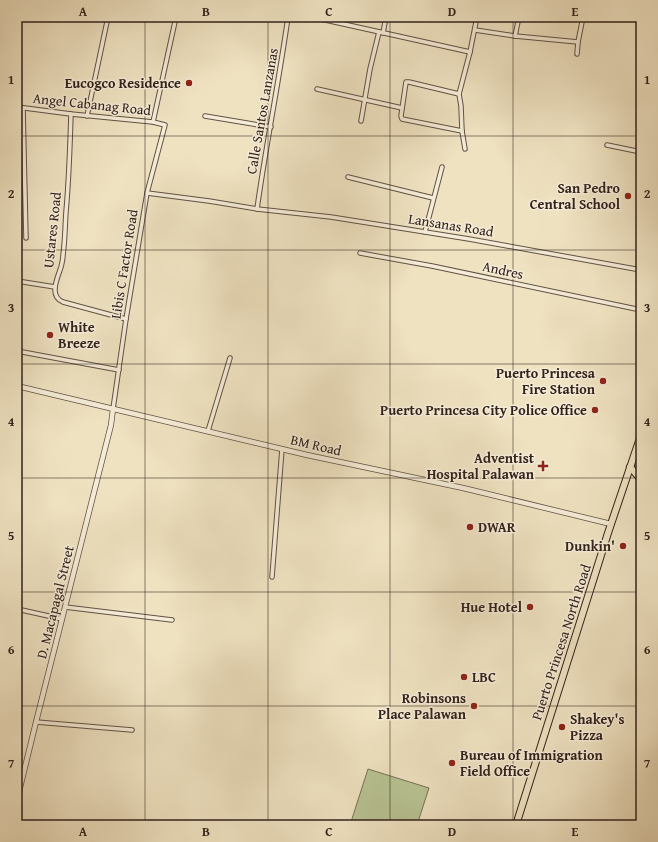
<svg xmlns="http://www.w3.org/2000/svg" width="658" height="842" viewBox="0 0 658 842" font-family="'Gentium Book Plus',serif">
  <rect width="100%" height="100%" fill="#efe2c1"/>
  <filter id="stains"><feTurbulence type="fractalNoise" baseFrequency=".005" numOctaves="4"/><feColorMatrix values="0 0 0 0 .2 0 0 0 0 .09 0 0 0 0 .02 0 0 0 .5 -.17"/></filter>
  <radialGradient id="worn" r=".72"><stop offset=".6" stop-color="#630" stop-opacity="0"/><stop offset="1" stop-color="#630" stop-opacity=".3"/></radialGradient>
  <path fill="#b8c393" stroke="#757258" d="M368,769l61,19 -12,37h-67z"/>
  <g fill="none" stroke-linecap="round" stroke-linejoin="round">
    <defs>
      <g id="minor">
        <path d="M312,17l158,35"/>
        <path d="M475,30l40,6 63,6"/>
        <path d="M383,33l3,-16"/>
        <path d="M515,36l4,-19"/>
        <path d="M577,54l1,-12 5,-25"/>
        <path d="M317,89l85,19"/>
        <path d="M459,94l-50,-12h-3l-5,34 1,3 60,12"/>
        <path d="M17,107l54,7 82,8 12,3 -18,68 -21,126 -13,90"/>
        <path d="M23,108l3,130"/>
        <path d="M71,114c-1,33 -2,65 -5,98 -1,14 -1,29 -3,43 0,4 -1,8 -2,12 -3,10 -13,29 2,35l63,17"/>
        <path d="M87,116l21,-99"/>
        <path d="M205,116l66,11"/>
        <path d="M361,121l9,-52 9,-37"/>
        <path d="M153,122l23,-105"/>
        <path d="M607,145l34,7"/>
        <path d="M465,149l-3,-18 -1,-25 -2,-12 11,-42 7,-35"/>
        <path d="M348,177l85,21"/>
        <path d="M147,193l62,8 48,8 74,8 138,22 172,31"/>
        <path d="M257,209c9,-64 22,-128 31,-192"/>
        <path d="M425,232l17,-65"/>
        <path d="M360,253l72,13 209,44"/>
        <path d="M17,281l38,6"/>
        <path d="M17,351l102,19"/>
        <path d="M17,398l3,-12"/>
        <path d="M208,431l22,-73"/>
        <path d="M272,577l10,-128"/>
        <path d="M65,607l107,13"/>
        <path d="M17,609l45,10"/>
        <path d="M36,722l96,8"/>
      </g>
      <g id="tertiary">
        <path d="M17,386l290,69 156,33 148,36"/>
        <path d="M17,800l19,-78 75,-297 2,-16"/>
      </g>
      <g id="primary">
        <path d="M630,467l8,9 3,5"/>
        <path d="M516,825l92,-292 33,-98"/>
      </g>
    </defs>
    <use href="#minor" stroke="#615245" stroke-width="5.5"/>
    <use href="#tertiary" stroke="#615245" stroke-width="6"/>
    <use href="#primary" stroke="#32221c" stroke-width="8"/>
    <use href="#minor" stroke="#f5ecd7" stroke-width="3.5"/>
    <use href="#tertiary" stroke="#f5ecd7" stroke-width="4.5"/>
    <use href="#primary" stroke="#efe2c1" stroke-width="6"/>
  </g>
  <path fill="none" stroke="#32221c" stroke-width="1" stroke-opacity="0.55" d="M145,17v808M268,17v808M390,17v808M513,17v808M17,136h624M17,250h624M17,364h624M17,478h624M17,592h624M17,706h624"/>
  <g fill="#8f2418" stroke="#f5ecd7" stroke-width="1.5">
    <circle cx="189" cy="83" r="4"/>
    <circle cx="628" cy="196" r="4"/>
    <circle cx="50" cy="335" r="4"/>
    <circle cx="603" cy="381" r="4"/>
    <circle cx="595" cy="410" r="4"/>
    <path d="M541 460h4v4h4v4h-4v4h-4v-4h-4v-4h4z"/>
    <circle cx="470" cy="527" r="4"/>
    <circle cx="623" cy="546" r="4"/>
    <circle cx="530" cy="607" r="4"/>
    <circle cx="464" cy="677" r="4"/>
    <circle cx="474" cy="706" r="4"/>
    <circle cx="562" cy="727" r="4"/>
    <circle cx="452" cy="763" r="4"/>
  </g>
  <g text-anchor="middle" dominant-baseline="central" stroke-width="3" stroke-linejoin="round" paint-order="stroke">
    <g font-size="14" font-weight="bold" fill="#32221c" stroke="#f5ecd7" text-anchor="end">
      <text x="181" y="83">Eucogco Residence</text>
      <text x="620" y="188">San Pedro<tspan x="620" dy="16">Central School</tspan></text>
      <text x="58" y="327" text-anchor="start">White<tspan x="58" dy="16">Breeze</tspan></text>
      <text x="595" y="373">Puerto Princesa<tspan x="595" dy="16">Fire Station</tspan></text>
      <text x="587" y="410">Puerto Princesa City Police Office</text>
      <text x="534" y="458">Adventist<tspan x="534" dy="16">Hospital Palawan</tspan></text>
      <text x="478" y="527" text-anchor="start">DWAR</text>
      <text x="615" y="546">Dunkin'</text>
      <text x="522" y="607">Hue Hotel</text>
      <text x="472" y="677" text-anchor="start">LBC</text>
      <text x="466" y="698">Robinsons<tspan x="466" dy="16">Place Palawan</tspan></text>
      <text x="570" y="719" text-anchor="start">Shakey's<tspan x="570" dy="16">Pizza</tspan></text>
      <text x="460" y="755" text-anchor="start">Bureau of Immigration<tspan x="460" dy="16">Field Office</tspan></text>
    </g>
    <g font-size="14" fill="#32221c" stroke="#f5ecd7">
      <text transform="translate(92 104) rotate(6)">Angel Cabanag Road</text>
      <text transform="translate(262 111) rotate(-80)">Calle Santos Lanzanas</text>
      <text transform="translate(451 225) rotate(9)">Lansanas Road</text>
      <text transform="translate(52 230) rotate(-84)">Ustares Road</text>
      <text transform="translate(124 264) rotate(-81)">Libis C Factor Road</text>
      <text transform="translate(503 270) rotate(12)">Andres</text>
      <text transform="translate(316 445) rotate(13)">BM Road</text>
      <text transform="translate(55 602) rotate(-76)">D. Macapagal Street</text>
      <text transform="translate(561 642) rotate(-72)">Puerto Princesa North Road</text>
    </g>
  </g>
  <rect width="658" height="842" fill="none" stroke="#efe2c1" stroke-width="44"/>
  <rect x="22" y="22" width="614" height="798" fill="none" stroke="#32221c" stroke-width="1.5"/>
  <g font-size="13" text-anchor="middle" font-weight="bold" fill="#32221c">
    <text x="83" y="16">A</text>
    <text x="206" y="16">B</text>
    <text x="329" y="16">C</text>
    <text x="452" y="16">D</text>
    <text x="575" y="16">E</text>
    <text x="11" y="84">1</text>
    <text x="647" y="84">1</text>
    <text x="11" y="198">2</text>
    <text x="647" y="198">2</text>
    <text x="11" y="312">3</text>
    <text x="647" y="312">3</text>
    <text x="11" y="426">4</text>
    <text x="647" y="426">4</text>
    <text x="11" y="540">5</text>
    <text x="647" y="540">5</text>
    <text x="11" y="654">6</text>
    <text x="647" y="654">6</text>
    <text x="11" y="768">7</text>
    <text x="647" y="768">7</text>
    <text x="83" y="836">A</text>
    <text x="206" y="836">B</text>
    <text x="329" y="836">C</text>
    <text x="452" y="836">D</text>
    <text x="575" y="836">E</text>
  </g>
  <rect width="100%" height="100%" filter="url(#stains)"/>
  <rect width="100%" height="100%" fill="url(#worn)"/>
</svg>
